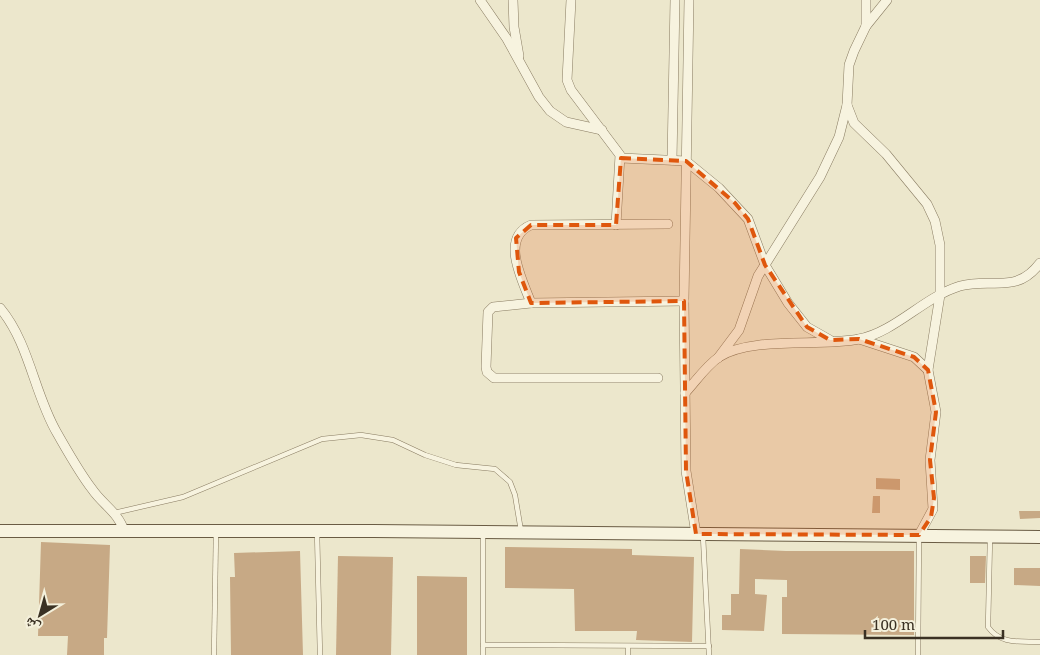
<svg xmlns="http://www.w3.org/2000/svg" width="1040" height="655" viewBox="0 0 1040 655" font-family="'Noto Serif','Noto Naskh Arabic',serif">
  <rect width="100%" height="100%" fill="#ece7cc"/>
  <g fill="#c7a985">
    <path d="M876,478l24,1v11l-24,-1z"/>
    <path d="M873,496h7v17h-8z"/>
    <path d="M1019,511h21v7l-20,1z"/>
    <path d="M41,542l69,3 -3,93h-3v17h-37l1,-19h-30z"/>
    <path d="M505,547l127,2v6l62,2 -2,85 -56,-2 1,-9h-62l-1,-42 -69,-1z"/>
    <path d="M740,549l46,2h128v84l-132,-1v-37h5v-17l-32,-1v15l12,1 -3,36 -42,-1v-15h9v-21h8z"/>
    <path d="M300,551l3,104h-72l-1,-78h5l-1,-24z"/>
    <path d="M338,556l55,1 -2,98h-55z"/>
    <path d="M970,556h16l-1,27h-15z"/>
    <path d="M1014,568h26v18l-26,-1z"/>
    <path d="M417,576l50,1v78h-50z"/>
  </g>
  <g fill="none" stroke-linecap="round" stroke-linejoin="round">
    <defs>
      <g id="service">
        <path d="M114,513l69,-16 139,-58 39,-4 32,5 32,15 31,10 39,4 15,13 5,13 6,36"/>
        <path d="M317,531l3,124"/>
        <path d="M703,536l6,119"/>
        <path d="M990,538l-2,89c13,18 32,14 52,15"/>
        <path d="M483,645l226,1"/>
        <path d="M214,655l2,-124"/>
        <path d="M483,655v-121"/>
        <path d="M628,655v-8"/>
        <path d="M918,655l1,-119"/>
      </g>
      <g id="minor">
        <path d="M480,0l27,39 32,58 11,14 16,11 36,8"/>
        <path d="M513,0l1,27 5,29"/>
        <path d="M571,0l-4,80 4,10 49,65 -4,70"/>
        <path d="M689,0l-5,301 2,170 10,63"/>
        <path d="M866,0v26"/>
        <path d="M847,105l7,18 32,31 41,50 8,17 5,24v50l-12,75 8,42 -6,48 3,49 -14,26"/>
        <path d="M621,158l65,3 33,27 29,31 17,46 23,38 19,24 23,13"/>
        <path d="M672,160l3,-160"/>
        <path d="M531,303c-9,-24 -31,-65 0,-78l137,-1"/>
        <path d="M0,308c30,36 34,86 57,125 11,19 22,39 35,56 10,15 27,24 32,42"/>
        <path d="M859,339l55,18 14,13"/>
        <path d="M718,358l21,-28 19,-54 62,-99 19,-40 8,-32 2,-40 5,-14 12,-25 21,-26"/>
        <path d="M658,378h-164l-7,-6 -1,-5 2,-55 5,-5 38,-4 153,-2"/>
        <path d="M685,393c11,-12 21,-27 34,-36 33,-21 102,-10 140,-18 36,-7 65,-42 101,-53 32,-9 56,9 80,-23"/>
      </g>
      <path id="secondary" d="M0,531h374l666,6"/>
    </defs>
    <use href="#service" stroke="#887b61" stroke-width="5.5"/>
    <use href="#minor" stroke="#887b61" stroke-width="10"/>
    <use href="#secondary" stroke="#6a5c44" stroke-width="14"/>
    <use href="#service" stroke="#f7f3df" stroke-width="4.5"/>
    <use href="#minor" stroke="#f7f3df" stroke-width="9"/>
    <use href="#secondary" stroke="#f7f3df" stroke-width="12"/>
  </g>
  <path fill="#df570d" fill-opacity="0.2" stroke="#df570d" stroke-width="4" stroke-dasharray="10 6" stroke-linejoin="round" d="M621,158l65,3 49,42 13,16 17,46 42,62 23,13 29,-1 55,18 14,13 8,42 -6,48 4,38 -3,19 -12,18 -223,-1 -10,-63 -2,-170 -153,2 -12,-31 -3,-34 15,-13h85z"/>
  <g transform="translate(40 615) rotate(217)" stroke="#f4f0db" stroke-width="4" paint-order="stroke">
  <path d="M0-4L9 19L0 12L-9 19Z" fill="#3a3123"/>
  <text y="-8" font-size="14" font-weight="bold" text-anchor="middle" fill="#3a3123">ش</text>
  </g>
  <path d="M865 630v8h138v-8" fill="none" stroke="#3a3123" stroke-width="2.5"/>
  <text x="872" y="630" font-size="15" fill="#3a3123" stroke="#f4f0db" stroke-width="4" paint-order="stroke">100 m</text>
</svg>
